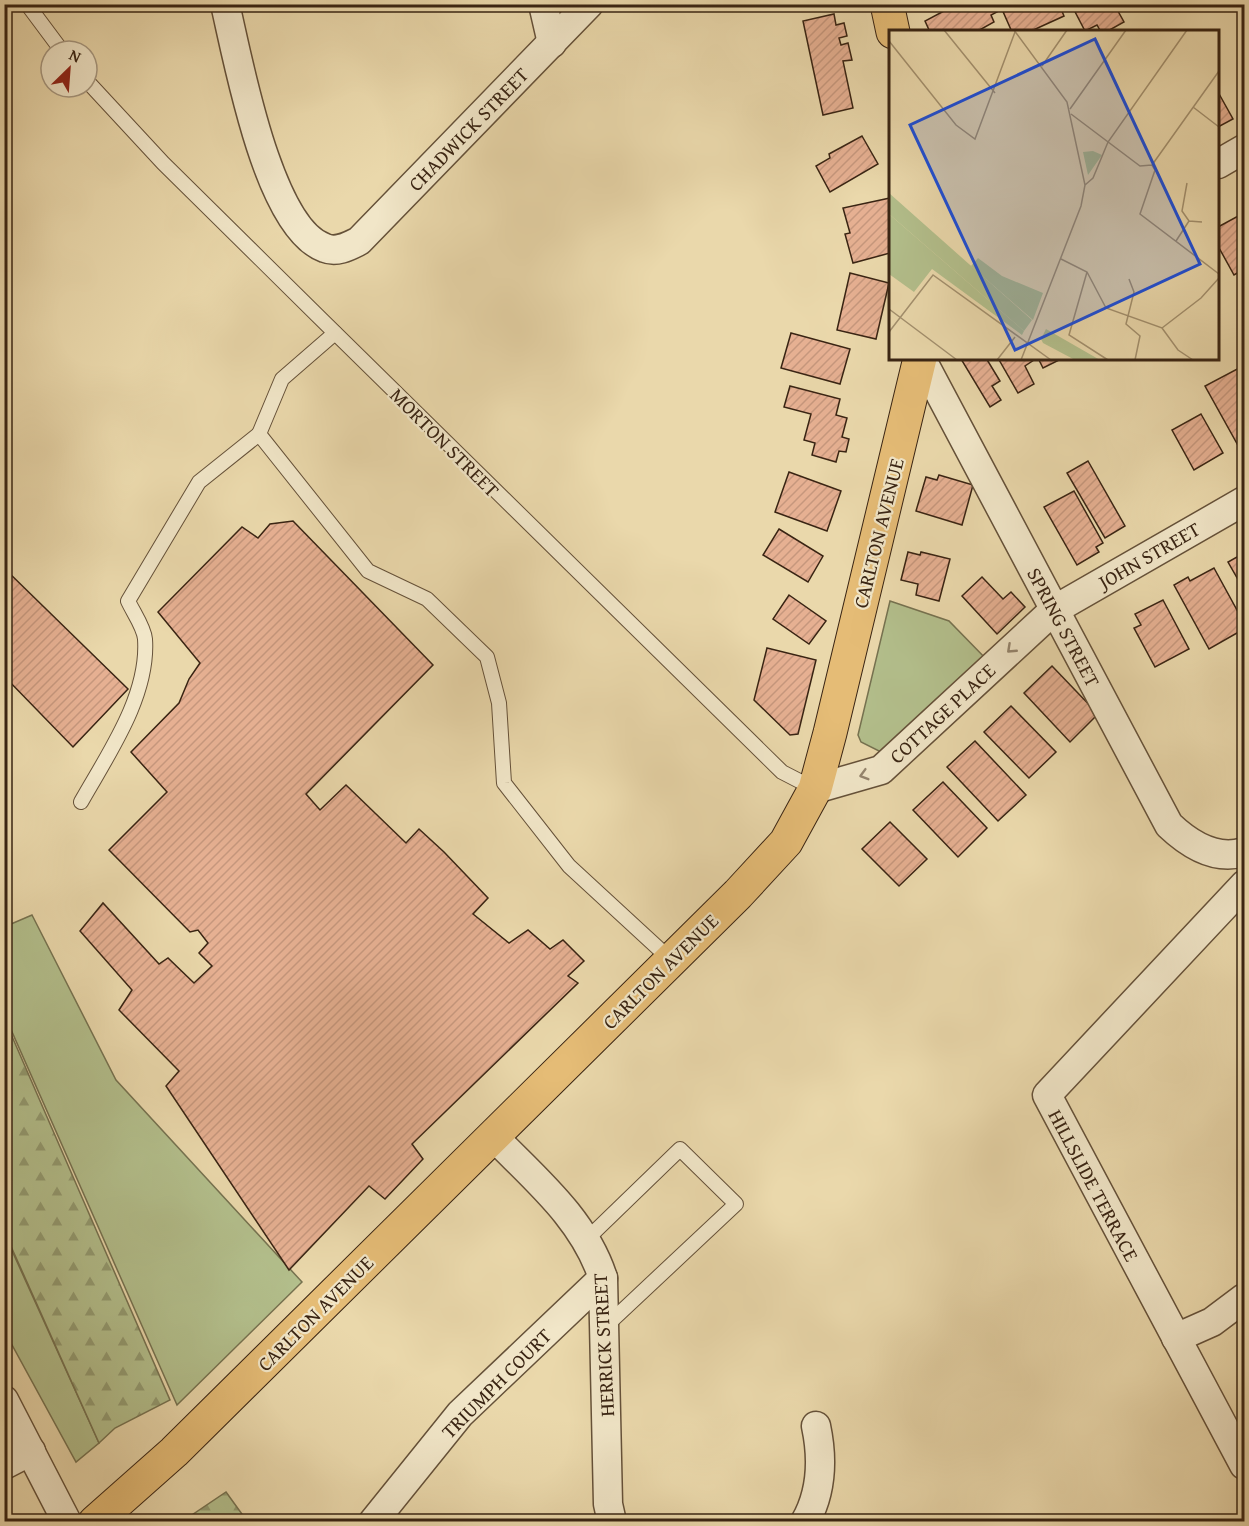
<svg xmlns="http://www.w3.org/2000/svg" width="1249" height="1526" viewBox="0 0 1249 1526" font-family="'Gentium Book Plus',serif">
  <defs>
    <pattern id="forest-firs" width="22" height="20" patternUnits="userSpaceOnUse" patternTransform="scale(1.5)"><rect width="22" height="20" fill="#b3bf8c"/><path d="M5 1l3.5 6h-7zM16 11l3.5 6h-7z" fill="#939b71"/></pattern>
    <pattern id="building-hatch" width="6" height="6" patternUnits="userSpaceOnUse" patternTransform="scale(1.5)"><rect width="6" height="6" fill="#e6b092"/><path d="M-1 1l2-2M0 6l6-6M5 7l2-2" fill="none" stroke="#c6977d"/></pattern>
  </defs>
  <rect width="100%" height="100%" fill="#ead8ab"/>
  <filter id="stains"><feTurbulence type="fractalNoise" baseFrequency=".00333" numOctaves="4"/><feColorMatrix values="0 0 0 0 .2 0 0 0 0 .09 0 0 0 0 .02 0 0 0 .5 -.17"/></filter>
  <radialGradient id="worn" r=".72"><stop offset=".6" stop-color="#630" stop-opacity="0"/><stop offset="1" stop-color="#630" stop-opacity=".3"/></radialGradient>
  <g fill="#b3bf8c" stroke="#767250" stroke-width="1.5">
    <path d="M890,601l59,20 40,41 -99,90 -11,-1 -18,-9 -3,-7z"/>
    <path d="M32,915l84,165 186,202 -125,123 -172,-389 -1,-89z"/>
    <path d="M4,1233l95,210 -23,19 -71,-130z"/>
  </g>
  <g fill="url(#forest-firs)" stroke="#767250" stroke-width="1.5">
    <path d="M4,1018l166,382 -55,28 -16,15 -94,-210z"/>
    <path d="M226,1492l21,29h-64z"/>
  </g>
  <g fill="url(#building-hatch)" stroke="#392413" stroke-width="1.5">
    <path d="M957,4h36l4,8 -6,3 3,7 -18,10h-46l-5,-11z"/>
    <path d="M1007,4h52l5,12 -35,16h-17l-11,-25z"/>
    <path d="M1071,4h43l10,18 -18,10h-5l-4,-7 -12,6z"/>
    <path d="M834,14l2,11 8,-2 3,13 -8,2 2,7 7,-2 4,17 -9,1 10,47 -30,7 -20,-94z"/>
    <path d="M1218,92l15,27 -15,8z"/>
    <path d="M862,136l16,28 -48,28 -14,-26 14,-8 -1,-4z"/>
    <path d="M890,198v55l-37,10 -8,-29 5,-1 -7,-25z"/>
    <path d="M1240,215l4,8v46l-10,6 -16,-29v-19z"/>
    <path d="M850,273l39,10 -13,56 -39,-9z"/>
    <path d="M791,333l59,16 -10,35 -59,-16z"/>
    <path d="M986,358l14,23 -8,5 9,14 -11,7 -29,-48z"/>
    <path d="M998,358h39l-12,8 9,18 -16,9z"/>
    <path d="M1038,358h25l-20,10z"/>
    <path d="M1241,367l3,6v74l-4,2 -35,-63z"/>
    <path d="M790,386l50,13 -4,16 11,3 -5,19 7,2 -3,13 -7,-1 -3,11 -24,-7 3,-12 -11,-3 7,-26 -27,-7z"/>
    <path d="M1201,414l22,39 -29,17 -22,-40z"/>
    <path d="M1088,461l37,65 -20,12 -38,-65z"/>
    <path d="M789,472l52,19 -14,40 -52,-19z"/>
    <path d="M939,475l34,10 -11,40 -46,-14 10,-34 11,3z"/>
    <path d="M1074,491l29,52 -7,4 3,5 -22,13 -33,-58z"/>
    <path d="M293,521l140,144 -127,129 14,16 26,-25 60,58 13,-14 25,23 44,46 -15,16 36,29 19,-13 22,19 13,-9 21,21 -16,15 10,7 -166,161 11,15 -38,40 -16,-13 -80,84 -123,-184 13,-15 -60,-61 13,-20 -52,-59 23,-28 56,61 9,-6 26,25 18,-17 -13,-13 9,-10 -10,-13 -8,2 -81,-82 58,-58 -36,-40 48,-49 10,-24 11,-16 -42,-51 84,-85 16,11 12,-14z"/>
    <path d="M779,529l44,27 -15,26 -45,-27z"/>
    <path d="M908,552l12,3 1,-3 29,7 -11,42 -23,-6 2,-11 -17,-4z"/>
    <path d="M1244,553v37l-16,-28z"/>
    <path d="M4,568l124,121 -55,58 -69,-71z"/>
    <path d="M1214,568l30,55v6l-35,20 -35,-64 14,-8 2,4z"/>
    <path d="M982,577l21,22 8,-7 14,15 -28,27 -35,-38z"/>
    <path d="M789,595l37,26 -17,23 -36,-25z"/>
    <path d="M1163,600l26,49 -34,18 -21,-39 7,-3 -6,-11z"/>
    <path d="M767,648l49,12 -18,74 -8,1 -36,-35z"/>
    <path d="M1052,666l46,48 -28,28 -46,-49z"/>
    <path d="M1011,706l45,46 -27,26 -45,-46z"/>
    <path d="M975,741l51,54 -28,26 -51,-54z"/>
    <path d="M943,782l44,46 -29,29 -45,-47z"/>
    <path d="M890,822l37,37 -28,27 -37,-37z"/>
  </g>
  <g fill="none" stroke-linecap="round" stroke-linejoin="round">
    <defs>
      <g id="lane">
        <path d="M27,4l35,47"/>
        <path d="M87,81l76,82 160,158 459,451 33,17"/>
        <path d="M335,333l-53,46 -23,55 109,137 59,28 60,58 12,46 5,80 65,83 102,94"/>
        <path d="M81,802c27,-48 68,-106 64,-163 -1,-12 -12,-27 -17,-38l71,-119 60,-48"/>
        <path d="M587,1239l93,-90 56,55 -130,122"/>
      </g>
      <g id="street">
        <path d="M225,4c13,55 43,224 100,244 12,5 24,-2 34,-7l230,-237"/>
        <path d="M543,4l9,39"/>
        <path d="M1218,164l26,-15"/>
        <path d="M921,358l248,467c20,19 46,36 75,27"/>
        <path d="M815,789l66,-19 173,-160 190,-109"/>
        <path d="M1244,885l-197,210 197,370"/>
        <path d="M493,1136c42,43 91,83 110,142l5,226 4,18"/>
        <path d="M1176,1338l36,-16 32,-24"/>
        <path d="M4,1400l63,122"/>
        <path d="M4,1465l27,-14"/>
        <path d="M373,1522l87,-108 143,-136"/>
        <path d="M805,1522c17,-30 18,-63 11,-96"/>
      </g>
      <g id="primary">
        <path d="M887,4l6,28"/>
        <path d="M95,1522l79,-70 564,-558 48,-52 29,-53 15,-56 90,-375"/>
      </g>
    </defs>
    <use href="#lane" stroke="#655139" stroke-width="16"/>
    <use href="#street" stroke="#655139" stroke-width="31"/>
    <use href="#primary" stroke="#392413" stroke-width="35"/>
    <use href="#lane" stroke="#f1e6c8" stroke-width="14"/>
    <use href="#street" stroke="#f1e6c8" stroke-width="28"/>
    <use href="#primary" stroke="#e5bc76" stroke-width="33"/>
  </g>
  <defs><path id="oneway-chevron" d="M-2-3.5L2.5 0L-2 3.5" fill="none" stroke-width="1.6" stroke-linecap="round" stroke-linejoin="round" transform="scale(1.5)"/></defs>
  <g stroke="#95856e">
    <use href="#oneway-chevron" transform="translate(1011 649) rotate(137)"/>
    <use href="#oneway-chevron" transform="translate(864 775) rotate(164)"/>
  </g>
  <g text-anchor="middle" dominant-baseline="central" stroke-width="4.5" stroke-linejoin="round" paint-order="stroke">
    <g font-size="20" fill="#392413" stroke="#f1e6c8">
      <text transform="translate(468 129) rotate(-46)">CHADWICK STREET</text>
      <text transform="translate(445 442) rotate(45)">MORTON STREET</text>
      <text transform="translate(878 533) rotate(-76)">CARLTON AVENUE</text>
      <text transform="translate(1149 555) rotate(-30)">JOHN STREET</text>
      <text transform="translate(1064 627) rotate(62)">SPRING STREET</text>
      <text transform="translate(942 713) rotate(-43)">COTTAGE PLACE</text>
      <text transform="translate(660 971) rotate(-45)">CARLTON AVENUE</text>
      <text transform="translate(1094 1185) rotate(62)">HILLSLIDE TERRACE</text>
      <text transform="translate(315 1313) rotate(-45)">CARLTON AVENUE</text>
      <text transform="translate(603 1345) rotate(-93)">HERRICK STREET</text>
      <text transform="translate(496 1383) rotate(-45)">TRIUMPH COURT</text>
    </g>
  </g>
  <g transform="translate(889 30)">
    <rect width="330" height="330" fill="#ead8ab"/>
    <path d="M204,121l9,4 -14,20 -5,-23zM0,184l135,117 -2,4 -90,-66 -18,23 -25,-18zM89,228l24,18 41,17 -10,27 -62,-54z" fill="#b3bf8c"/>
    <path d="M0,163l143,127 -8,11 -135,-117zM157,299l54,31h-25l-32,-17 -2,-4z" fill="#b3bf8c"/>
    <path d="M62,241l46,39 -3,4 -48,-37z" fill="#b3bf8c"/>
    <path fill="none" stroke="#a3906e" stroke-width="1.5" d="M55,0l51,63M125,0l53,72 18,83 -4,21 -60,154M0,11l67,84 19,14 40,-107M153,36l25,-36M304,77l26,20M181,79l56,-79M182,84l69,52 12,-1M263,135l3,5 -15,44 79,60M263,135l67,-94M298,153l-5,28 7,10 13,1M196,155l8,-7 15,-36 79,-112M287,211l13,-20M172,229l26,13 19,36 56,20 39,-30 18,-20M198,242l-18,63 39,25M240,249l5,13 -8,32 14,12 -5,24M0,279l68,51M273,298l16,22 15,10M0,302l44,-57 118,85M108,330l18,-23"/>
    <path fill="#1d4ed8" fill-opacity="0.15" stroke="#1d4ed8" stroke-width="3" d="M206,9l105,225 -185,86 -105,-225z"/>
    <rect width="330" height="330" fill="none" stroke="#392413" stroke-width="3"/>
  </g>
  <rect width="1249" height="1526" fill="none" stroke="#ead8ab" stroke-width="24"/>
  <rect x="6" y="6" width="1237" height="1514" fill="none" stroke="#392413" stroke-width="3"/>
  <rect x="12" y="12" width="1225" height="1502" fill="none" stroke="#392413" stroke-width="1.5"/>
  <g transform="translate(69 69) rotate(25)"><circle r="28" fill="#f1e6c8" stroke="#a79880" stroke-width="1.5"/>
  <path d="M0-4.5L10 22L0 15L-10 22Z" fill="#8f2418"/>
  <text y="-9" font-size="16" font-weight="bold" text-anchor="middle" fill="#392413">N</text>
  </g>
  <rect width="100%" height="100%" filter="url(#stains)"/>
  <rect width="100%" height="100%" fill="url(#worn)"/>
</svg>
